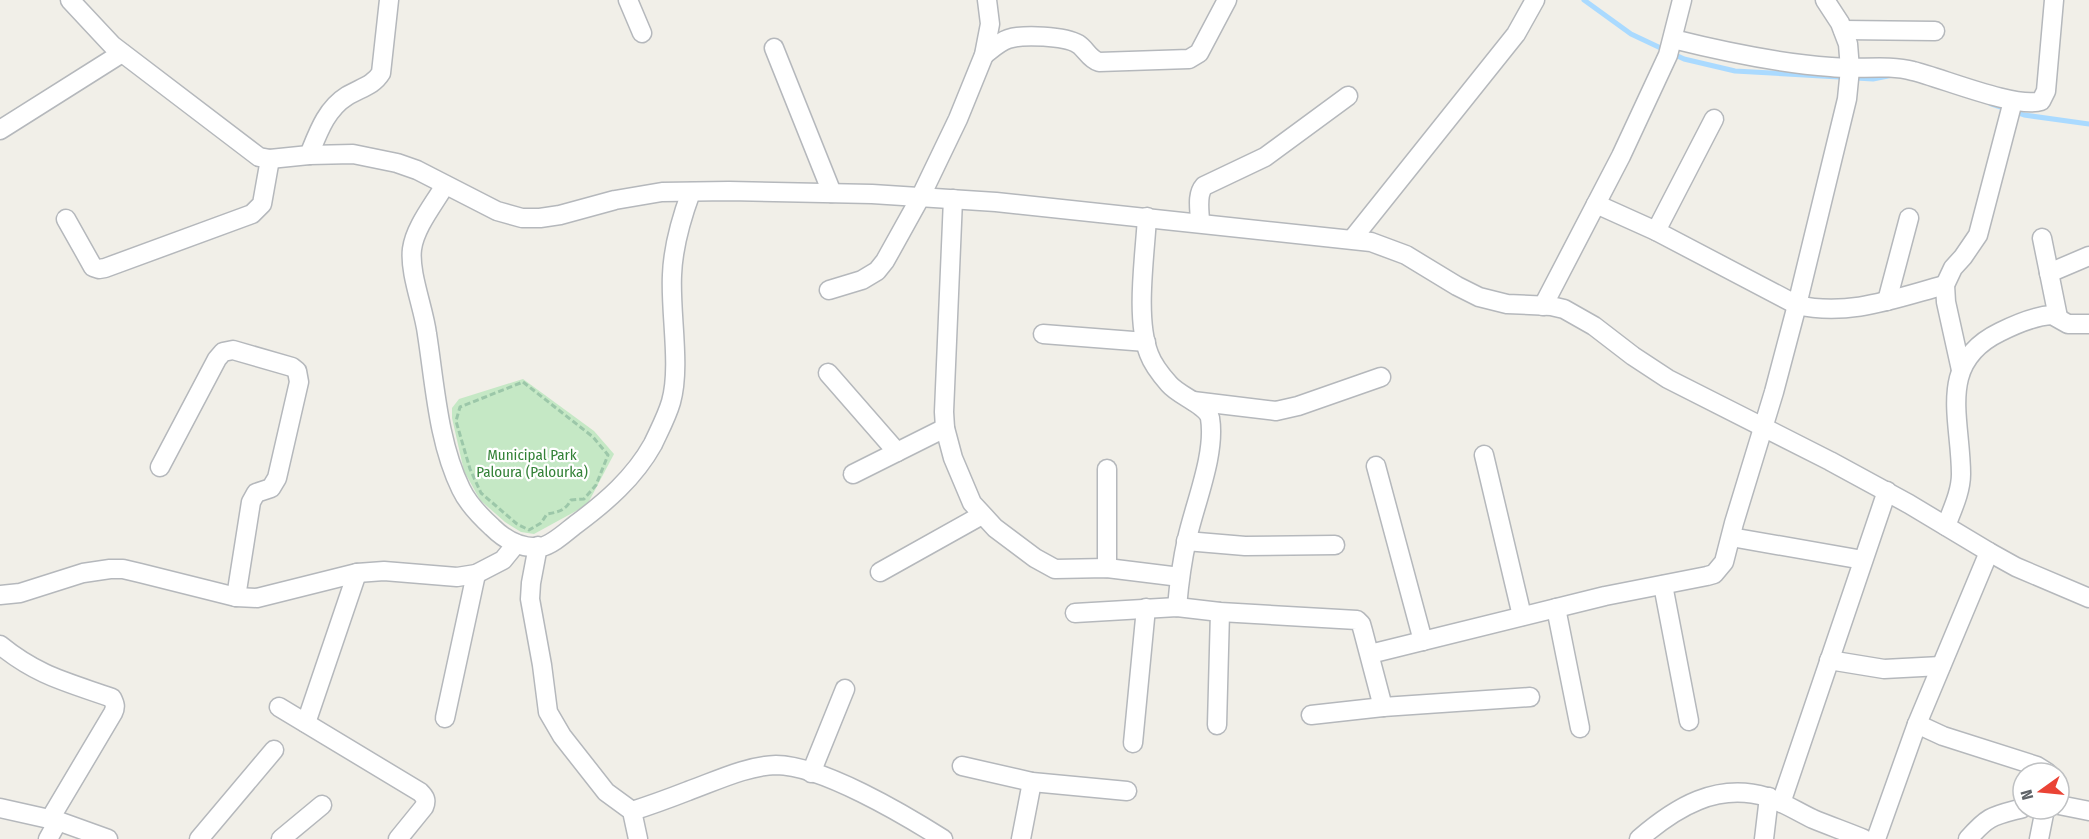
<svg xmlns="http://www.w3.org/2000/svg" width="2089" height="839" viewBox="0 0 2089 839" font-family="'Fira Sans Condensed',sans-serif">
  <rect width="100%" height="100%" fill="#f1efe8"/>
  <path fill="#c5e8c5" d="M523,379l71,52 20,23 -27,51 -53,29 -13,-2 -16,-10 -25,-22 -16,-29 -12,-53v-10l7,-9z"/>
  <g fill="none" stroke-linecap="round" stroke-linejoin="round">
    <g stroke="#aadaff" stroke-width="5">
      <path d="M1584,0l47,34 53,25 51,12 138,8 20,-4"/>
      <path d="M1991,104l33,11 65,9"/>
    </g>
    <defs>
      <g id="minor">
        <path d="M70,0l42,45 147,112 11,2 39,-4 44,-1 44,9 20,7 80,41 25,7h18l20,-3 55,-15 47,-8 67,-1 143,3 124,8 375,40 35,13 51,31 22,11 28,7 44,2 13,3 30,17 39,30 35,23 162,82 79,43 80,48 27,15 73,31"/>
        <path d="M628,0l14,33"/>
        <path d="M1843,30l92,1"/>
        <path d="M1673,39c52,13 104,24 158,28 27,3 56,-3 82,4 29,7 103,38 128,30l5,-10 8,-91"/>
        <path d="M774,48l58,145"/>
        <path d="M984,55c8,-6 15,-13 24,-16 15,-5 57,-3 70,5 8,5 11,15 21,18l90,-3 10,-6 28,-53"/>
        <path d="M0,130l122,-77"/>
        <path d="M309,155c9,-22 17,-46 38,-59 13,-8 26,-10 34,-23l8,-73"/>
        <path d="M445,185c-11,19 -30,42 -33,64 -3,24 12,60 15,85 8,51 11,108 34,155 7,15 19,27 31,38 13,13 30,22 49,20 11,-2 25,-15 34,-22 31,-23 59,-47 78,-81 6,-13 14,-28 18,-42 10,-35 -1,-89 1,-127 1,-29 9,-56 19,-83"/>
        <path d="M953,199l-9,213 1,16 8,30 19,45 23,25 40,30 20,11 52,-1 73,9"/>
        <path d="M1596,204l60,27 141,74c52,12 99,-7 148,-20"/>
        <path d="M1147,217c-2,39 -12,101 2,137 4,11 12,21 20,30 10,12 38,21 41,34 6,36 -15,85 -23,121 -5,22 -8,45 -10,68"/>
        <path d="M66,219l27,48 6,2 6,-1 147,-54 10,-10 8,-45"/>
        <path d="M1200,223c0,-12 -4,-28 4,-37l61,-29 83,-61"/>
        <path d="M1656,231l58,-112"/>
        <path d="M1353,238l163,-204 19,-34"/>
        <path d="M2042,238l16,79"/>
        <path d="M2049,273l40,-17"/>
        <path d="M829,290l33,-10 15,-9 8,-10 35,-63 38,-79 26,-64 6,-31 -3,-24"/>
        <path d="M1887,301l22,-83"/>
        <path d="M1543,306l78,-150 47,-101 14,-55"/>
        <path d="M1043,334l103,8"/>
        <path d="M1961,370l-15,-68 -1,-17 8,-17 10,-11 15,-22 35,-134"/>
        <path d="M828,373l69,79"/>
        <path d="M1193,401l83,10 22,-5 83,-29"/>
        <path d="M1484,455l38,161"/>
        <path d="M1376,466l47,175"/>
        <path d="M160,467l57,-108 6,-7 10,-2 59,17 5,4 2,11 -22,96 -6,10 -15,5 -5,9 -15,95"/>
        <path d="M1107,469v99"/>
        <path d="M853,474l92,-46"/>
        <path d="M1946,526c6,-16 15,-34 15,-52 0,-55 -25,-111 39,-142 16,-8 34,-16 52,-17l16,9h21"/>
        <path d="M1731,537l132,23"/>
        <path d="M1186,541l59,5 90,-1"/>
        <path d="M538,546l-7,37 -1,16 12,66 6,47 14,24 44,56 26,19 6,28"/>
        <path d="M880,572l102,-57"/>
        <path d="M1663,585l26,136"/>
        <path d="M0,595l20,-2 63,-20 27,-4h13l17,4 96,24 21,1 100,-25 27,-2 73,6 19,-3 27,-14 13,-16"/>
        <path d="M1556,608l24,120"/>
        <path d="M1075,613l102,-6 43,5 137,8 4,4 2,7 20,76"/>
        <path d="M0,645c38,31 67,37 112,53 3,6 4,9 1,15l-63,106"/>
        <path d="M1370,654l235,-58 102,-20 7,-2 10,-12 10,-39 40,-131 23,-87 50,-206 3,-30 -2,-25 -8,-21 -15,-23"/>
        <path d="M1829,660l55,9 57,-3"/>
        <path d="M279,707l141,85c5,5 7,8 4,15l-26,32"/>
        <path d="M1311,715l72,-8 147,-10"/>
        <path d="M445,718l31,-144"/>
        <path d="M306,723l51,-150"/>
        <path d="M1917,724l26,12 94,30 11,7"/>
        <path d="M1217,725l3,-113"/>
        <path d="M1133,743l13,-135"/>
        <path d="M962,766l70,16 95,9"/>
        <path d="M811,773l34,-84"/>
        <path d="M1781,803l106,-312"/>
        <path d="M2059,805l30,6"/>
        <path d="M0,808l58,13 50,18"/>
        <path d="M632,811c19,-6 38,-13 56,-20 28,-10 58,-25 88,-26 45,0 129,50 167,74"/>
        <path d="M48,839l10,-18"/>
        <path d="M199,839l75,-89"/>
        <path d="M281,839l41,-34"/>
        <path d="M1021,839l11,-57"/>
        <path d="M1639,839c37,-32 78,-57 128,-42 16,5 31,15 46,22 17,7 34,13 51,20"/>
        <path d="M1764,839l5,-42"/>
        <path d="M1876,839l41,-115 72,-172"/>
        <path d="M1968,839c21,-24 25,-23 55,-31"/>
        <path d="M2039,839l6,-30"/>
      </g>
    </defs>
    <use href="#minor" stroke="#b5b8bc" stroke-width="21"/>
    <path stroke="#9cc7a9" stroke-width="3" stroke-dasharray="6 3" stroke-linecap="butt" d="M523,382l70,55 15,18 -12,30 -12,14 -13,1c-6,11 -13,12 -24,14l-6,9 -12,7 -12,-6 -36,-31 -11,-24 -14,-48 4,-14z"/>
    <use href="#minor" stroke="#fff" stroke-width="18"/>
  </g>
  <g text-anchor="middle" dominant-baseline="central" stroke-width="4.5" stroke-linejoin="round" paint-order="stroke">
    <g font-size="15" fill="#348238" stroke="#fff">
      <text x="532" y="455">Municipal Park<tspan x="532" dy="17">Paloura (Palourka)</tspan></text>
    </g>
  </g>
  <g transform="translate(2041 791) rotate(255)"><circle r="28" fill="#ffffff" stroke="#bfc1c3" stroke-width="1.5"/>
  <path d="M0-4.5L10 22L0 15L-10 22Z" fill="#ea4335"/>
  <text y="-9" font-size="16" font-weight="bold" text-anchor="middle" fill="#5f6368">N</text>
  </g>
</svg>
